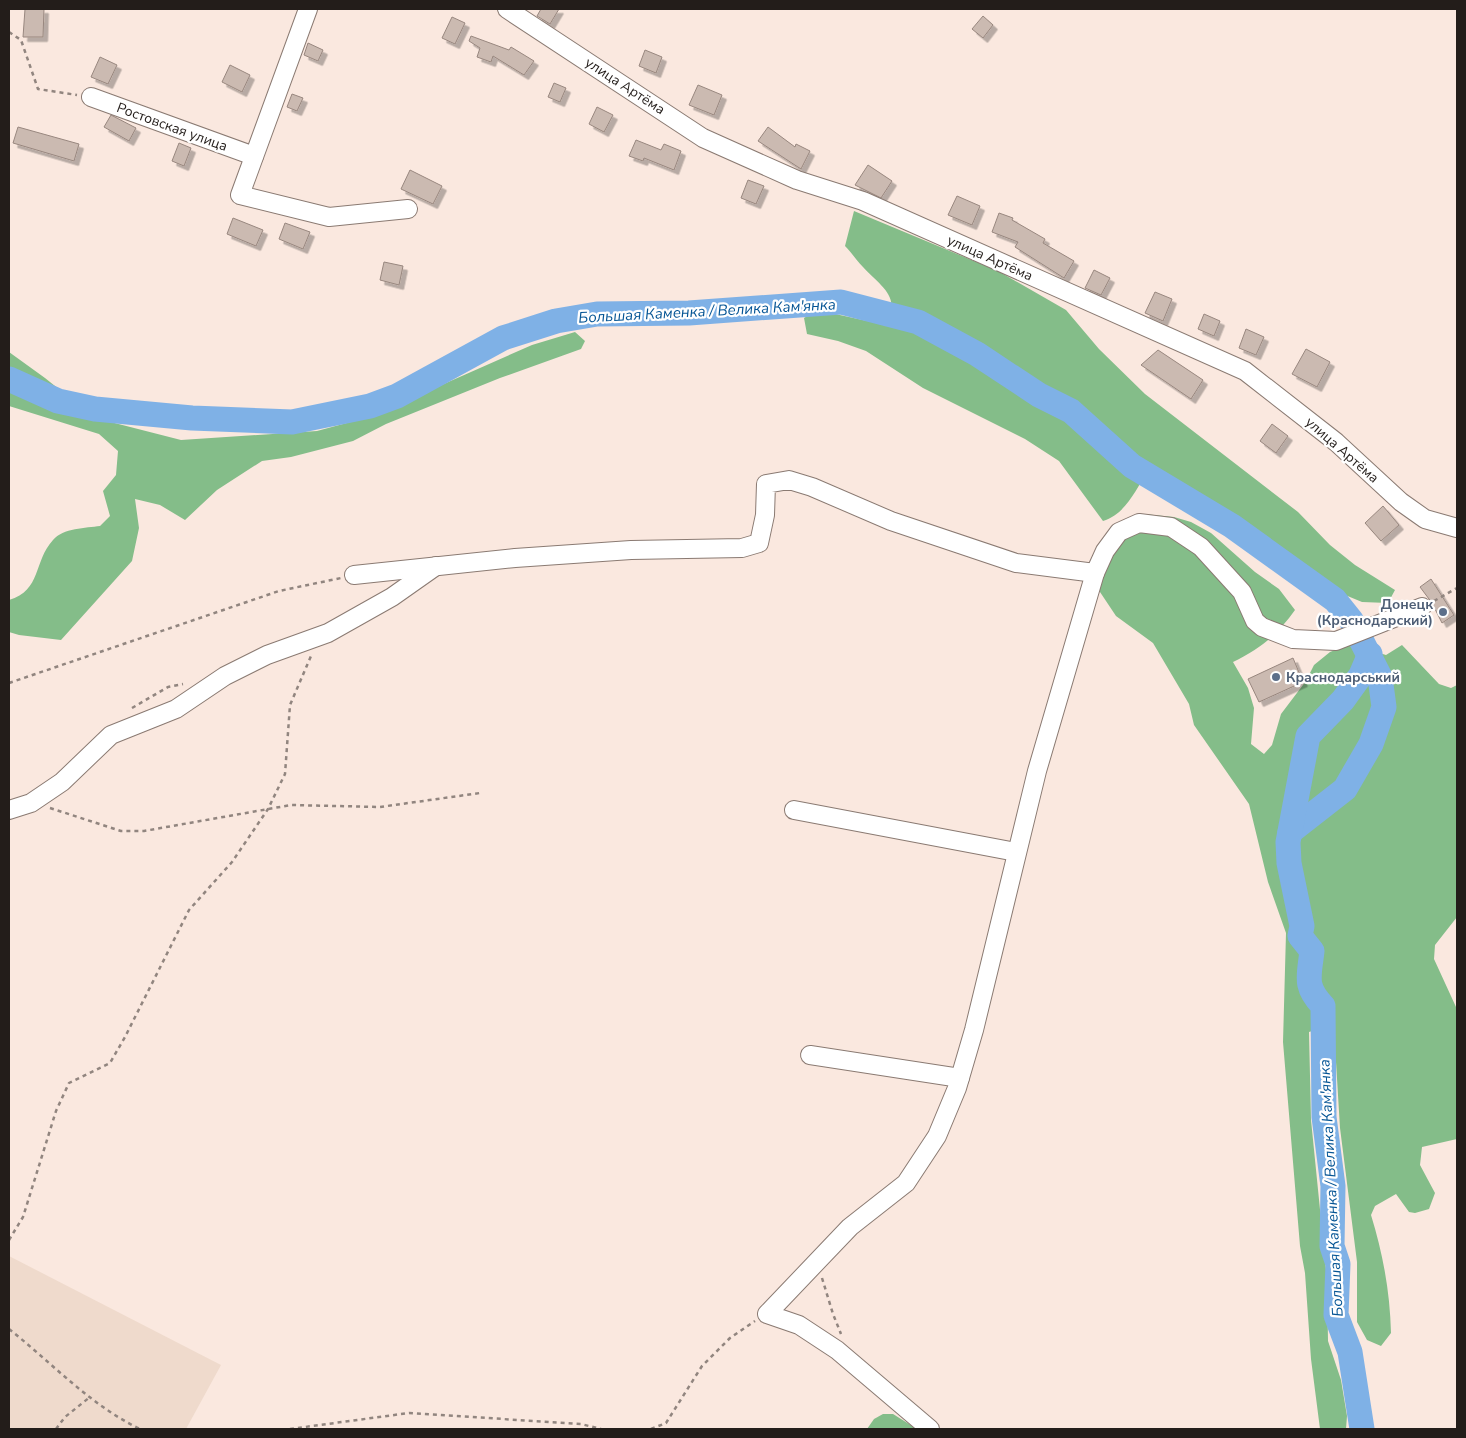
<svg xmlns="http://www.w3.org/2000/svg" width="1466" height="1438" viewBox="0 0 1466 1438" font-family="'Nunito Sans',sans-serif">
  <defs>
    <filter id="shadow"><feDropShadow dx="4.5" dy="4.5" stdDeviation="0" flood-color="#0004"/></filter>
  </defs>
  <rect width="100%" height="100%" fill="#fae8df"/>
  <path fill="#efdacc" d="M9,1256l212,109 -35,64h-177z"/>
  <g fill="#84bd89" fill-rule="evenodd">
    <path d="M854,211l144,60 68,39 33,39 46,45 153,118 32,33 25,20 40,25 -7,13 -26,-1 -29,-12 -99,-76 -32,-11 -53,-33c-14,20 -23,44 -46,51l-44,-60 -34,-22 -102,-51 -57,-37 -28,-10 -31,-7 -3,-16 13,-8 64,14c26,-24 -3,-40 -18,-57 -7,-7 -11,-14 -18,-21z"/>
    <path d="M575,332l10,9 -4,8 -81,29 -114,46 -33,17 -62,16 -29,4 -45,29 -32,30 -25,-15 -25,-6 4,29 -7,33 -71,79 -42,-5 -10,-3v-32c33,-10 24,-38 44,-60 10,-12 33,-12 47,-14l10,-10 -7,-25 13,-16 2,-24 -19,-17 -90,-28v-54l36,26 50,40 86,22 136,-9 52,-14 163,-72z"/>
    <path d="M1144,514l30,3 17,5 20,11 44,39 24,17 16,21c-17,24 -35,39 -62,52l15,26 6,20 -3,36 13,10 8,-9 9,-31 25,-33 8,-16 16,-13 18,-7c12,6 25,5 38,10l16,-10 37,39 12,4 6,-3v232l-22,28 -1,14 22,48 1,132 -35,8 -2,18 15,28 -6,16 -14,4 -6,-1 -13,-18 -21,12 -4,9c12,39 19,77 20,118l-10,13 -14,-6 -10,-18v-60l-17,-134 -4,-66 -14,-34 -13,4 2,88 16,159 1,62 13,39 6,36 -1,13h-26l-9,-70 -6,-86 -5,-27 -17,-204 3,-109 -18,-51 -19,-78 -55,-79 -5,-21 -36,-61 -37,-27 -18,-27 4,-26zM1370,655l10,22 4,30 -13,37 -26,45 -29,25 -26,18 18,-96 35,-36 18,-25z"/>
    <path d="M1371,678l6,15 -1,26 -32,60 -30,28 -12,5 4,-36 13,-40 38,-48z"/>
    <path d="M883,1414h10l24,15h-50l7,-10z"/>
  </g>
  <g fill="none" stroke-linecap="round" stroke-linejoin="round">
    <g stroke="#7fb1e6" stroke-width="25">
      <path d="M9,379l49,22 37,8 97,9 100,4 78,-16 27,-10 106,-58 53,-17 41,-7 92,-1 152,-11 77,20 59,32 62,41 32,16 61,55 100,60 103,74 16,20 29,57 4,30 -13,37 -26,45 -55,43"/>
      <path d="M1362,1429l-12,-77 -14,-37 2,-51 -6,-18 1,-60 -9,-69 -1,-111c-19,-20 -14,-29 -11,-55l-12,-15 2,-10 -13,-63 -1,-21 20,-106 35,-36 18,-25 9,-21"/>
    </g>
  </g>
  <g fill="#cbbab1" stroke="#98877f" filter="url(#shadow)">
    <path d="M25,9h19l-1,28h-20z"/>
    <path d="M541,9h18l-9,15 -13,-8z"/>
    <path d="M983,16l10,9 -10,13 -11,-9z"/>
    <path d="M452,17l13,6 -10,21 -13,-6z"/>
    <path d="M471,36l38,14 2,-3 23,14 -10,14 -31,-19 -2,6 -14,-5 3,-9 -11,-7z"/>
    <path d="M308,43l15,7 -5,11 -14,-6z"/>
    <path d="M645,50l17,7 -6,16 -17,-7z"/>
    <path d="M100,57l17,8 -9,19 -17,-7z"/>
    <path d="M230,65l20,10 -8,17 -20,-10z"/>
    <path d="M554,83l12,5 -6,14 -12,-5z"/>
    <path d="M698,85l24,10 -8,20 -25,-10z"/>
    <path d="M292,94l11,4 -6,13 -10,-4z"/>
    <path d="M597,107l16,8 -9,17 -15,-8z"/>
    <path d="M111,115l25,13 -7,13 -25,-14z"/>
    <path d="M18,127l61,17 -5,17 -61,-18z"/>
    <path d="M768,127l27,20 1,-3 14,7 -9,18 -43,-28z"/>
    <path d="M636,140l25,10 3,-6 17,7 -7,19 -30,-12 -1,3 -14,-5z"/>
    <path d="M179,143l12,5 -7,18 -12,-5z"/>
    <path d="M868,165l24,16 -11,17 -26,-13z"/>
    <path d="M410,170l32,16 -9,18 -32,-15z"/>
    <path d="M748,180l16,6 -8,18 -15,-6z"/>
    <path d="M957,196l23,10 -8,19 -24,-10z"/>
    <path d="M999,213l14,5 -1,2 33,19 -2,4 31,18 -10,17 -49,-31 3,-5 -26,-10z"/>
    <path d="M233,218l30,12 -7,16 -29,-12z"/>
    <path d="M285,223l25,9 -7,17 -24,-10z"/>
    <path d="M384,262l19,4 -4,19 -19,-5z"/>
    <path d="M1094,270l16,8 -9,17 -16,-7z"/>
    <path d="M1155,292l17,7 -9,22 -18,-8z"/>
    <path d="M1204,314l16,7 -6,15 -16,-7z"/>
    <path d="M1246,329l18,8 -8,18 -17,-7z"/>
    <path d="M1306,349l24,13 -13,25 -25,-13z"/>
    <path d="M1158,350l45,30 -12,19 -50,-34z"/>
    <path d="M1272,424l16,12 -12,17 -16,-12z"/>
    <path d="M1383,506l16,19 -18,16 -16,-18z"/>
    <path d="M1431,579l23,36 -12,8 -10,-20 -12,-16z"/>
    <path d="M1293,658l10,24 -44,20 -11,-23z"/>
  </g>
  <g fill="none" stroke-linecap="round" stroke-linejoin="round">
    <defs>
      <g id="minor">
        <path d="M308,9l-68,186 89,22 79,-8"/>
        <path d="M507,9l196,129 94,42 66,21 382,170 91,71 65,60 24,17 32,9"/>
        <path d="M91,97l163,59"/>
        <path d="M354,575l161,-17 116,-8 111,-2 17,-5 6,-28 1,-31 23,-4 23,7 79,34 125,42 79,10 10,-22 14,-19 20,-9 32,4 30,20 41,45 13,29 7,6 31,12 43,2 86,-34"/>
        <path d="M9,810l22,-7 31,-21 49,-47 65,-26 49,-33 42,-21 61,-22 64,-36 44,-31"/>
        <path d="M794,810l222,42"/>
        <path d="M810,1055l150,23"/>
        <path d="M930,1429l-93,-79 -38,-25 -32,-11 83,-87 56,-44 31,-47 20,-48 17,-58 63,-259 58,-198"/>
      </g>
    </defs>
    <use href="#minor" stroke="#8a7a72" stroke-width="20"/>
    <g stroke="#91857f" stroke-width="2.5" stroke-dasharray="4 4" stroke-linecap="butt">
      <path d="M9,32l12,8 17,49 39,6"/>
      <path d="M1434,601l23,-13"/>
      <path d="M9,683l270,-92 62,-13"/>
      <path d="M132,708l36,-21 15,-3"/>
      <path d="M50,808l71,23h23l147,-26 89,2 100,-14"/>
      <path d="M9,1240l14,-23 33,-106 13,-28 41,-20 15,-26 64,-127 43,-48 36,-53 17,-35 5,-69 21,-49"/>
      <path d="M822,1278l11,36 8,20"/>
      <path d="M9,1329c43,34 81,76 131,100"/>
      <path d="M56,1429l9,-12 25,-20"/>
      <path d="M290,1429l119,-16 172,11 20,5"/>
      <path d="M651,1429l15,-6 36,-57 28,-28 25,-17"/>
    </g>
    <use href="#minor" stroke="#fff" stroke-width="18"/>
  </g>
  <g fill="#5c6f8a" stroke="#fff" stroke-width="2">
    <circle cx="1443" cy="612" r="5"/>
    <circle cx="1276" cy="677" r="5"/>
  </g>
  <g text-anchor="middle" dominant-baseline="central" stroke-width="4.5" stroke-linejoin="round" paint-order="stroke">
    <g font-size="14" fill="#231d1a" stroke="#fff">
      <text transform="translate(625 86) rotate(33)">улица Артёма</text>
      <text transform="translate(172 127) rotate(20)">Ростовская улица</text>
      <text transform="translate(990 258) rotate(24)">улица Артёма</text>
      <text transform="translate(1342 450) rotate(41)">улица Артёма</text>
    </g>
    <g font-size="14" font-weight="bold" fill="#4e5e75" stroke="#fff" text-anchor="end">
      <text x="1433" y="604">Донецк<tspan x="1433" dy="16">(Краснодарский)</tspan></text>
      <text x="1286" y="677" text-anchor="start">Краснодарський</text>
    </g>
    <g font-size="15" font-style="italic" fill="#045494" stroke="#fff">
      <text transform="translate(707 311) rotate(-3)">Большая Каменка / Велика Кам'янка</text>
      <text transform="translate(1331 1188) rotate(-93)">Большая Каменка / Велика Кам'янка</text>
    </g>
  </g>
  <rect width="1466" height="1438" fill="none" stroke="#231d1a" stroke-width="20"/>
</svg>
